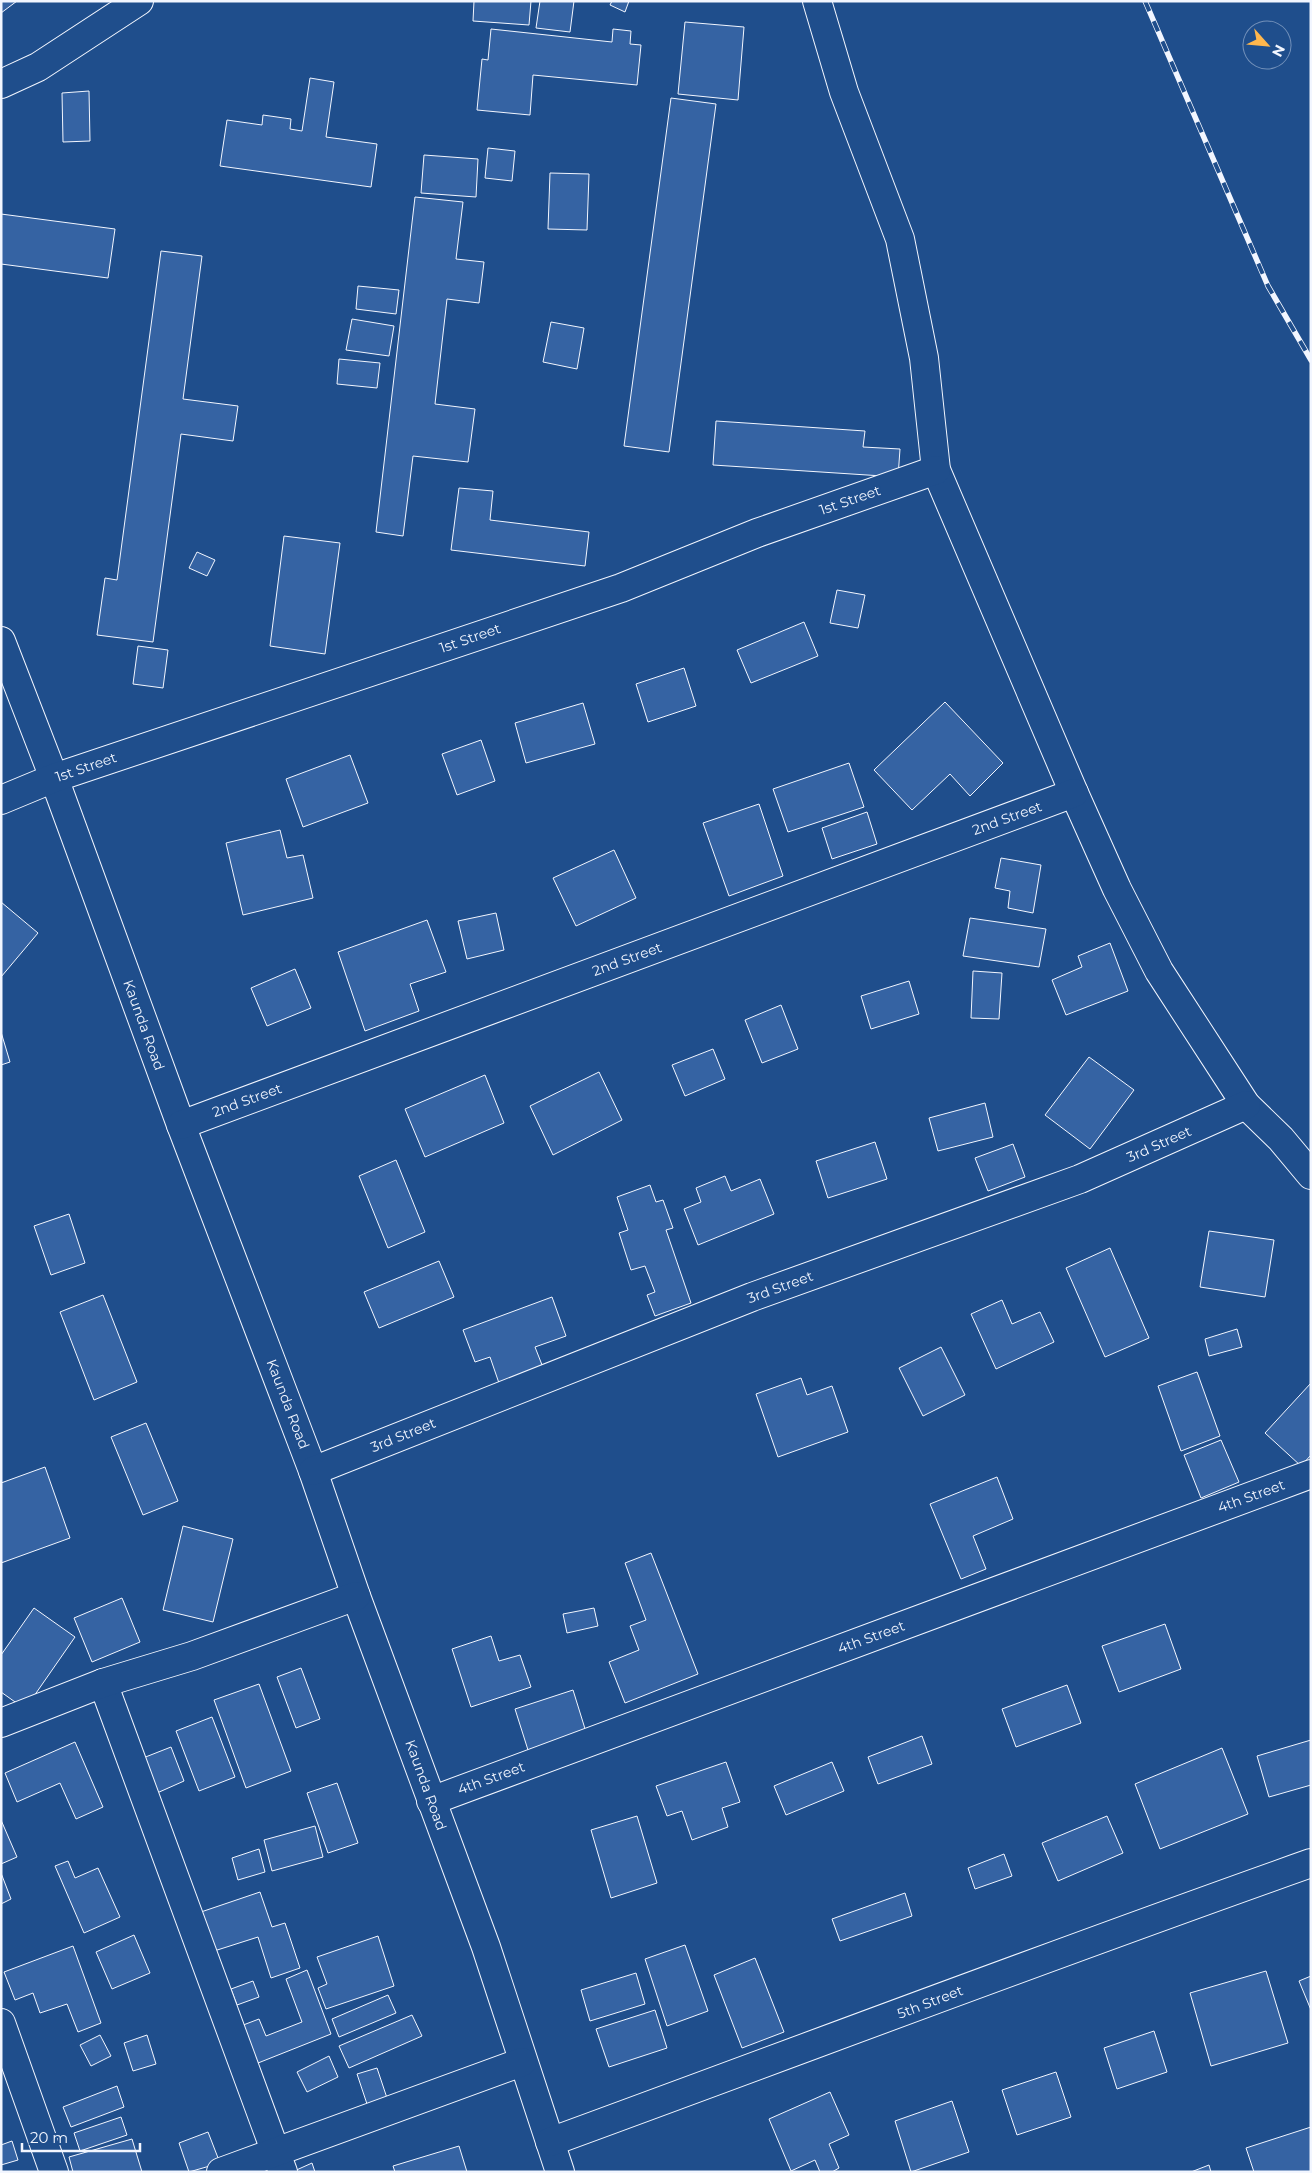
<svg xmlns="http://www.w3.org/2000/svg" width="1312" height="2173" viewBox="0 0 1312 2173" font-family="Montserrat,sans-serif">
  <rect width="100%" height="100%" fill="#1f4e8c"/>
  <g fill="#3563a3" stroke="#f2f6ff">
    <path d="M1,1h16l-16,12z"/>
    <path d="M474,1h57l-2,24 -56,-4z"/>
    <path d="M540,1h34l-4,31 -34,-4z"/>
    <path d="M612,1h17l-4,11 -15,-7z"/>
    <path d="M685,22l59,5 -6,73 -60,-6z"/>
    <path d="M491,29l121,13 1,-13 18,2 -1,13 11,1 -4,40 -104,-10 -3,40 -53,-5 5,-51 6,1z"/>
    <path d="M310,78l24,4 -8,55 51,7 -6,43 -151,-21 7,-46 35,5 1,-10 28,4 -1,10 12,2z"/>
    <path d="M89,91l1,50 -27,1 -1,-49z"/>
    <path d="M671,98l45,6 -47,348 -45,-6z"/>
    <path d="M488,148l27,3 -3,30 -27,-3z"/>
    <path d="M424,155l54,4 -2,38 -55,-4z"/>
    <path d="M550,173l39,1 -2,56 -39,-1z"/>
    <path d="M415,197l48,5 -7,57 28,3 -5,41 -32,-4 -12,105 40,5 -7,53 -55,-6 -10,80 -27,-4z"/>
    <path d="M1,214l114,15 -7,49 -107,-14z"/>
    <path d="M161,251l41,5 -19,143 55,7 -5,35 -52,-7 -28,208 -56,-7 8,-57 12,2z"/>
    <path d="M358,286l41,4 -3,24 -40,-5z"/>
    <path d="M352,319l42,7 -5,30 -43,-6z"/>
    <path d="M551,322l33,6 -7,41 -34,-7z"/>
    <path d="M339,359l41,4 -3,25 -40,-4z"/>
    <path d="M716,421l149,10 -2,16 37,2 -2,28 -185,-12z"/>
    <path d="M459,488l34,3 -3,29 99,12 -4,34 -134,-16z"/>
    <path d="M284,536l56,7 -15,111 -55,-8z"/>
    <path d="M197,552l18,8 -8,16 -18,-8z"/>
    <path d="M837,590l28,5 -7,33 -28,-5z"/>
    <path d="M804,622l14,34 -67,27 -14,-33z"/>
    <path d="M138,646l30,4 -5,38 -30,-4z"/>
    <path d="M684,668l12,38 -48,16 -12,-38z"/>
    <path d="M945,702l58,61 -33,33 -20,-22 -38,36 -38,-40z"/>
    <path d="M583,703l12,41 -69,19 -11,-40z"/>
    <path d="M481,740l14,41 -38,14 -15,-41z"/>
    <path d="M350,755l18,48 -65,24 -17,-48z"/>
    <path d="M849,763l15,44 -76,25 -15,-43z"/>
    <path d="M759,804l24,72 -54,20 -26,-73z"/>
    <path d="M867,812l10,32 -45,15 -10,-31z"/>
    <path d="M280,830l7,28 16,-3 10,43 -70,17 -17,-72z"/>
    <path d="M614,850l22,48 -60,28 -23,-48z"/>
    <path d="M1001,858l40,7 -8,48 -25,-5 2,-17 -15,-3z"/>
    <path d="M1,902l37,31 -37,44z"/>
    <path d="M496,913l8,37 -37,9 -9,-38z"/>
    <path d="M970,918l76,11 -7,38 -76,-11z"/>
    <path d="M427,920l19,52 -36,12 9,27 -54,20 -27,-79z"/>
    <path d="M1110,943l18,48 -62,24 -14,-35 30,-13 -4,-11z"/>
    <path d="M295,969l16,39 -44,18 -16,-38z"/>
    <path d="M973,971l29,2 -3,46 -28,-1z"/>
    <path d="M909,981l10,33 -48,15 -10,-33z"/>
    <path d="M781,1005l17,44 -36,14 -17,-43z"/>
    <path d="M1,1032l9,30 -9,3z"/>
    <path d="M713,1049l12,30 -40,17 -13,-31z"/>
    <path d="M1089,1057l45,33 -44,59 -45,-34z"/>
    <path d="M599,1072l23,48 -69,35 -23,-49z"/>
    <path d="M485,1075l19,48 -79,34 -20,-48z"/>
    <path d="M985,1103l8,34 -55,14 -9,-33z"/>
    <path d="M875,1142l12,37 -59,19 -12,-37z"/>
    <path d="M1013,1144l12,33 -37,14 -13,-33z"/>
    <path d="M396,1160l29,72 -37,16 -29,-72z"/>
    <path d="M725,1176l6,15 29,-12 14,35 -76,31 -14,-36 17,-7 -5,-14z"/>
    <path d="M650,1185l6,17 7,-2 10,28 -7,2 25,73 -36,13 -8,-21 8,-3 -10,-26 -14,4 -12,-37 9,-3 -11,-33z"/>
    <path d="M69,1214l16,49 -34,12 -17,-49z"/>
    <path d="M1209,1231l65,9 -9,57 -65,-10z"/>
    <path d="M1110,1248l39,90 -44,19 -39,-89z"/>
    <path d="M439,1261l15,36 -75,31 -15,-36z"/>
    <path d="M103,1295l34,87 -43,18 -34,-88z"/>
    <path d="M552,1297l14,39 -31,11 9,23 -44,16 -10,-29 -15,5 -12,-32z"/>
    <path d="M1002,1300l10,24 28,-12 14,30 -58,27 -25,-55z"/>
    <path d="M1237,1329l5,18 -33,9 -4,-17z"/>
    <path d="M941,1347l24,48 -42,21 -24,-48z"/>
    <path d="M1197,1372l23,64 -39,15 -23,-65z"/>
    <path d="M801,1378l6,17 25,-9 16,46 -70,25 -22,-63z"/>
    <path d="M1311,1383v72l-10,11 -36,-33z"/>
    <path d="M146,1423l32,78 -35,14 -32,-78z"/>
    <path d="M1221,1440l18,42 -38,16 -17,-43z"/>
    <path d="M45,1467l25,71 -69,25v-80z"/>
    <path d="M997,1477l16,42 -40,17 13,33 -25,10 -31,-75z"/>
    <path d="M183,1526l50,13 -20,83 -50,-12z"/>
    <path d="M651,1553l47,121 -73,29 -16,-41 30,-12 -9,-24 16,-6 -21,-57z"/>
    <path d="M122,1598l18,44 -48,20 -18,-44z"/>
    <path d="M34,1608l41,29 -50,72 -24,-17v-37z"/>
    <path d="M594,1608l4,18 -31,7 -4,-19z"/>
    <path d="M1165,1624l16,45 -62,23 -17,-46z"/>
    <path d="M491,1636l8,25 21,-6 11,32 -60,20 -19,-58z"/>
    <path d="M301,1668l19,51 -24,9 -19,-51z"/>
    <path d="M259,1684l32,87 -45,17 -32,-88z"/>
    <path d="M1067,1685l14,38 -65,24 -14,-38z"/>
    <path d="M573,1690l13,42 -58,18 -13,-41z"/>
    <path d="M212,1717l23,60 -36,14 -23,-60z"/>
    <path d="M922,1736l10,28 -54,20 -10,-27z"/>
    <path d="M1311,1740v45l-42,12 -12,-41z"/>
    <path d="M75,1742l28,65 -27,12 -16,-36 -43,19 -12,-29z"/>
    <path d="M171,1747l13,34 -27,12 -14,-35z"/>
    <path d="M1222,1748l26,66 -88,35 -25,-65z"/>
    <path d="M726,1762l14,40 -18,6 6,19 -36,13 -10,-29 -15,5 -11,-30z"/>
    <path d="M832,1762l12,29 -58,24 -12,-29z"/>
    <path d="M337,1783l21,60 -30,10 -21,-60z"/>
    <path d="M637,1816l20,67 -46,15 -20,-68z"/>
    <path d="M1107,1816l16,37 -65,28 -16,-38z"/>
    <path d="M1,1820l16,37 -16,7z"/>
    <path d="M315,1826l8,31 -51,14 -8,-31z"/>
    <path d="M259,1849l6,23 -27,8 -6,-22z"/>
    <path d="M1004,1854l8,22 -37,13 -7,-21z"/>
    <path d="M68,1861l7,17 23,-10 22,49 -36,16 -29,-67z"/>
    <path d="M1,1873l10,26 -10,5z"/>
    <path d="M260,1892l12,35 13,-4 15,45 -29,10 -13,-41 -47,15 -13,-39z"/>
    <path d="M905,1893l7,23 -72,25 -8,-22z"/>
    <path d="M134,1935l16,38 -38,16 -16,-37z"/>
    <path d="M378,1936l16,50 -68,23 -8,-21 9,-4 -10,-27z"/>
    <path d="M685,1945l23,66 -41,15 -22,-67z"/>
    <path d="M73,1946l28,77 -23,9 -11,-28 -27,9 -7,-20 -18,7 -11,-28z"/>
    <path d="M755,1958l29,74 -42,16 -28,-73z"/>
    <path d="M307,1970l24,64 -78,31 -15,-38 21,-8 7,17 36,-14 -16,-43z"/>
    <path d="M1266,1971l22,72 -77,23 -21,-73z"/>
    <path d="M636,1973l9,31 -55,17 -9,-31z"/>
    <path d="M1311,1976v34l-12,-29z"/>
    <path d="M253,1981l6,16 -22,8 -6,-16z"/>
    <path d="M388,1995l8,18 -57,24 -7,-18z"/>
    <path d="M655,2010l12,38 -58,19 -13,-38z"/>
    <path d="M412,2015l10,21 -73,32 -10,-22z"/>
    <path d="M1154,2031l13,41 -50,17 -13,-41z"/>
    <path d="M100,2035l11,21 -20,10 -11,-21z"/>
    <path d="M147,2035l9,29 -23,7 -9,-28z"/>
    <path d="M329,2056l9,21 -31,15 -10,-20z"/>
    <path d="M377,2068l10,30 -20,6 -10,-30z"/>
    <path d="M1056,2072l15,45 -54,18 -15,-45z"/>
    <path d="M117,2086l7,21 -53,20 -8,-20z"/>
    <path d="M830,2092l19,43 -20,9 10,24 -7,4h-12l-5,-12 -24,11 -22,-52z"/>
    <path d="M952,2101l17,51 -58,20 -16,-51z"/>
    <path d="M121,2117l6,18 -47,16 -6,-18z"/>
    <path d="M1311,2127v45h-57l-8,-24z"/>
    <path d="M208,2132l12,31 -31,9 -10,-29z"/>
    <path d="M132,2139l10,33h-69l-4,-15z"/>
    <path d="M12,2141l6,19 -17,5v-20z"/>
    <path d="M459,2146l8,26h-72l-2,-6z"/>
    <path d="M312,2163l3,9h-23z"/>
    <path d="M1209,2165l2,7h-20z"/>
  </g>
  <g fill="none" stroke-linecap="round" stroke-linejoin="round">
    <defs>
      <g id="street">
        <path d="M817,1l27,91 56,147 24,119 12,112 138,323 43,96 42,82 87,134 35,34 30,36"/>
        <path d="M1,84l37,-17 101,-66"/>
        <path d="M1,641l53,137 127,347 132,346 43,125 130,351 74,225"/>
        <path d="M1,800l53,-22 567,-190 136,-55 179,-63"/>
        <path d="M181,1125l893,-332"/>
        <path d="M313,1471l439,-174 328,-118 166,-74"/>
        <path d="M103,1683l180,489"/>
        <path d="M1,1723l102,-40 89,-27 164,-60"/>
        <path d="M431,1801l880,-327"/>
        <path d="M1,2023l53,149"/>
        <path d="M550,2142c254,-93 506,-189 761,-279"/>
        <path d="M221,2172l301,-110"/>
      </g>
    </defs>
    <use href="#street" stroke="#f2f6ff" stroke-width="30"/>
    <use href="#street" stroke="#1f4e8c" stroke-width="28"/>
    <defs>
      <path id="rail" d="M1145,1l123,285 43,74"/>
    </defs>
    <use href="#rail" stroke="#f2f6ff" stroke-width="5.5"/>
    <use href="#rail" stroke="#1f4e8c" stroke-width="4" stroke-dasharray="11" stroke-linecap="butt"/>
  </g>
  <g text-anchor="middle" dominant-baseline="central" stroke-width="4" stroke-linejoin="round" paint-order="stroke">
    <g font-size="14" fill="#f2f6ff" stroke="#1f4e8c">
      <text transform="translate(850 500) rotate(-19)">1st Street</text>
      <text transform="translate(470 638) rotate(-19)">1st Street</text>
      <text transform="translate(86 767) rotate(-19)">1st Street</text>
      <text transform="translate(1007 818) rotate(-20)">2nd Street</text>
      <text transform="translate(627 959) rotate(-20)">2nd Street</text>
      <text transform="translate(144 1025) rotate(70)">Kaunda Road</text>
      <text transform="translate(247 1100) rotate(-20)">2nd Street</text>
      <text transform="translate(1159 1144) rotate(-24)">3rd Street</text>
      <text transform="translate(780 1287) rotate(-20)">3rd Street</text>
      <text transform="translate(288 1404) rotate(69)">Kaunda Road</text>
      <text transform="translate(403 1435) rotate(-22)">3rd Street</text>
      <text transform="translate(1251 1496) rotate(-20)">4th Street</text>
      <text transform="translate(871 1637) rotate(-20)">4th Street</text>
      <text transform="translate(491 1778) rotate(-20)">4th Street</text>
      <text transform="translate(426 1785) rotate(70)">Kaunda Road</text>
      <text transform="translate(930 2002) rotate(-21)">5th Street</text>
    </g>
  </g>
  <rect width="1312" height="2173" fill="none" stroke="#f2f6ff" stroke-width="5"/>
  <g transform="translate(1267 45) rotate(117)"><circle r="24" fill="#1f4e8c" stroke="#7391ba"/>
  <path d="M0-4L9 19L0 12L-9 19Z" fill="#ffb74d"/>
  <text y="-8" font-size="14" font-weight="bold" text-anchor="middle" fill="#f2f6ff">N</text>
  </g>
  <path d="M22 2143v8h118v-8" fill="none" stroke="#f2f6ff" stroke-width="2.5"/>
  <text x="30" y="2143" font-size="15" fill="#f2f6ff" stroke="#1f4e8c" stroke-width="4" paint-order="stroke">20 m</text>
</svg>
